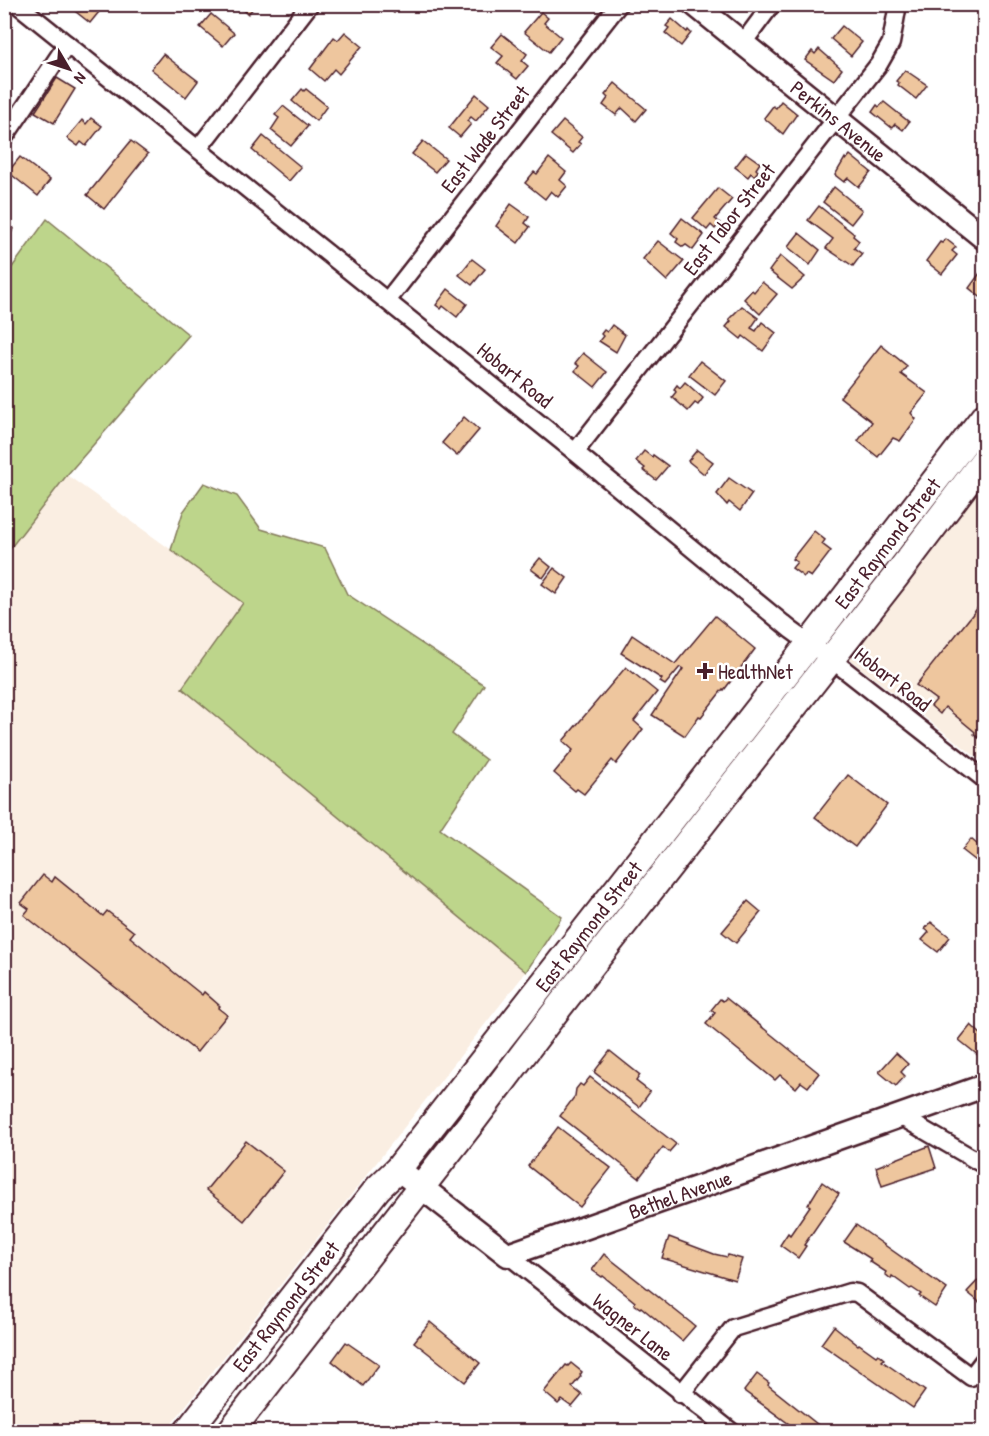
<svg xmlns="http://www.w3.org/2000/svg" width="989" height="1436" viewBox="0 0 989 1436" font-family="'Patrick Hand',sans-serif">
  <rect width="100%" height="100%" fill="#fff"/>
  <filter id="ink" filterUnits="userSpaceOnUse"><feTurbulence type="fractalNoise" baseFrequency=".0167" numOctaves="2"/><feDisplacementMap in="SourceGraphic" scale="12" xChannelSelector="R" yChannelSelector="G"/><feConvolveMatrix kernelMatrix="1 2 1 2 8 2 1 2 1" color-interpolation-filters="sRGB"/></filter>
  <g filter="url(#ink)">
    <g fill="#faeee2">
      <path d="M67,475l177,127 -62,86 344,284 -360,459h-161l-1,-876z"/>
      <path d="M984,484v279l-135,-104z"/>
    </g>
    <g fill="#bdd58b" stroke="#847a5b" stroke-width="1.5">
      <path d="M47,219l142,116 -122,140 -62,80v-278z"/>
      <path d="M204,483l33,13 24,33 64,19 22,46 137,91 -32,49 34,26 -46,69 122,88 -36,55 -344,-284 61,-85 -72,-53 12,-38z"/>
    </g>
    <g fill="#eec69e" stroke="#4a1f2b" stroke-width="1.5">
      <path d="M66,4h34l3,3 -13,16z"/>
      <path d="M237,4h20l-9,10z"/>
      <path d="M384,4h16l-6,9z"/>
      <path d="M541,12l7,6 -4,5 17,14 -12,15 -25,-20z"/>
      <path d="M211,14l23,19 -11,13 -23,-19z"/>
      <path d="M672,19l15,13 1,-2 3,3 -10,13 -16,-13 4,-5 -3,-2z"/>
      <path d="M842,26l20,16 -11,14 -20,-17z"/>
      <path d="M345,32l17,14 -23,28 -5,-5 -10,12 -14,-12 24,-32 4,3z"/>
      <path d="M502,34l25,20 -5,7 6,5 -11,13 -20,-16 6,-7 -12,-9z"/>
      <path d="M819,49l23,20 -8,11 -29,-20 7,-9 3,3z"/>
      <path d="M163,54l35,27 -12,16 -35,-28z"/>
      <path d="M905,70l22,15 -11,14 -18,-14 1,-2 -3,-2z"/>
      <path d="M57,78l18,11 -21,34 -19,-11z"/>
      <path d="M615,83l31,26 -10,12 -14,-13 -6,7 -13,-10 5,-7 -3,-3z"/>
      <path d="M302,89l2,2 2,-2 21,17 -11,15 -24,-20z"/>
      <path d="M476,94l13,11 -13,16 -5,-4 -4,4 4,3 -11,13 -11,-9z"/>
      <path d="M781,101l16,13 -14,20 -19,-16 9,-12 3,2z"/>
      <path d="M884,102l25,20 -6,8 -8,-6 -3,4 -20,-16 5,-7 2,2z"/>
      <path d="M283,106l25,20 -17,20 -20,-16 8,-12 -4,-3z"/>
      <path d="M91,118l11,8 -16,20 -5,-4 -3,4 -11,-8 15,-18 4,4z"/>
      <path d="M563,121l19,16 -4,5 3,2 -8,9 -22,-18z"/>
      <path d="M263,136l38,31 -12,14 -37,-31z"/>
      <path d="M131,141l17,13 -44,55 -17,-14z"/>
      <path d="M423,141l23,18 -11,13 -23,-18z"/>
      <path d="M746,153l14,10 -4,6 2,2 -4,5 -3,-3 -3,4 -13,-10z"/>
      <path d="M850,155l21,17 -12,15 -11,-9 -4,4 -9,-7 10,-17 1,2z"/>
      <path d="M20,157l30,23 -12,16 -30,-24z"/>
      <path d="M549,158l17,14 -6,8 7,6 -9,11 -7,-6 -6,8 -20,-16 9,-11 3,2z"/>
      <path d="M984,180v18l-7,-6z"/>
      <path d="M834,187l28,23 -11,14 -28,-22z"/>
      <path d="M718,188l14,11 -17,20 5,4 -5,6 -4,-4 -4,5 -14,-12z"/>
      <path d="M511,204l18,13 -4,6 5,4 -12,16 -22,-17z"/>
      <path d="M819,206l35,28 -1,2 6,5 -5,7 8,6 -9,12 -27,-18 7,-9 -25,-19z"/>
      <path d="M682,218l22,17 -11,15 -7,-5 -3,2 -7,-5 2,-3 -7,-6z"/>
      <path d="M4,222l10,7 -10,13z"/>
      <path d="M799,233l21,17 -10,15 -22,-18z"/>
      <path d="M946,239l10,8 -4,4 5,4 -15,19 -16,-13 14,-19 2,1z"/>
      <path d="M658,241l26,20 -17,20 -24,-22z"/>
      <path d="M780,256l25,21 -13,12 -23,-18z"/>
      <path d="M472,259l13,10 -13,16 -13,-10z"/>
      <path d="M980,273l4,3v24l-15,-12z"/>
      <path d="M762,282l15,12 -17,20 -16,-15 8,-9 2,2z"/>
      <path d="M448,289l19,15 -10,13 -14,-11 -2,3 -5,-4z"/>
      <path d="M742,306l16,12 -7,10 5,3 6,-9 14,11 -13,18 -20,-15 -2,3 -15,-12 5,-6 -2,-2z"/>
      <path d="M612,325l13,10 -9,17 -17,-11 4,-5 -2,-2 3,-4 3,2z"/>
      <path d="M881,345l26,21 -6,8 26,19 -16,20 5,6 -16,22 -7,-3 -15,19 -20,-16 14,-19 -32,-25z"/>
      <path d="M583,353l24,19 -12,15 -20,-16 4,-5 -4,-3z"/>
      <path d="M700,361l26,20 -11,14 -26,-20z"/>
      <path d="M685,382l18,16 -5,7 -3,-2 -7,8 -16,-14 4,-5 -2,-3 3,-4 3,3z"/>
      <path d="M464,417l15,13 -22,26 -15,-13z"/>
      <path d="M697,450l16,12 -9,12 -16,-13z"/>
      <path d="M644,451l8,6 1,-2 15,11 -12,14 -13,-10 2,-2 -9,-7z"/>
      <path d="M729,478l23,16 -12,17 -11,-9 -2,3 -10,-11z"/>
      <path d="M814,531l11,9 -3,4 9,7 -20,26 -5,-3 -2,3 -12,-9 5,-6 -5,-3z"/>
      <path d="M540,558l11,9 -8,11 -12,-9z"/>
      <path d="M554,568l13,10 -11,16 -14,-10z"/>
      <path d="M984,600v139l-2,-2 -2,2 -6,-5 1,-2 -30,-25 -5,7 -9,-8 5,-6 -20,-15z"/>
      <path d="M715,616l40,33 -31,41 -1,-1 -22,28 -2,-1 -14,20 -33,-21 31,-46 -3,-2 -15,18 -5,-3 2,-3 -41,-26 11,-18 43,29z"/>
      <path d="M626,667l31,25 -23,29 9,8 -27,35 -4,-4 -28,34 -7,-5 -2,2 -21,-18 19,-23 -10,-9z"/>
      <path d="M848,775l39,30 -32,42 -40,-30z"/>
      <path d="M971,839l13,11v9l-4,5 -18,-14z"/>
      <path d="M43,875l9,7 3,-5 48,39 4,-5 27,21 -4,5 72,58 2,-3 16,14 -2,2 9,7 -30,37 -173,-137 5,-6 -8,-6z"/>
      <path d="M748,901l13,11 -25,31 -14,-11z"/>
      <path d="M931,922l19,15 -12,15 -16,-12 7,-8 -4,-3z"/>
      <path d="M726,998l93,75 -11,14 -7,-5 -5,6 -16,-13 -5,5 -69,-56 9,-11 -4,-3 9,-11 3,2z"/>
      <path d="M971,1025l13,12v21l-4,-3 -1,1 -20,-16z"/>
      <path d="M610,1051l30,24 -4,6 14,11 -11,15 -45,-35z"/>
      <path d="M896,1053l12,11 -7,8 4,4 -9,10 -17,-14z"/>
      <path d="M590,1077l86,67 -7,8 -6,-5 -24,31 -79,-62 15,-20 1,-7 4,-5 3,2z"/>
      <path d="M558,1127l53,41 -31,39 -52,-41z"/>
      <path d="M246,1141l38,30 -40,50 -38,-31z"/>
      <path d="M929,1146l7,22 -54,18 -6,-19z"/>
      <path d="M822,1182l17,12 -35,51 2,1 -8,12 -18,-13 8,-12 2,2 20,-29 -2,-1z"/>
      <path d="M856,1225l91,64 -12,18 -16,-11 2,-2 -9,-6 -2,1 -18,-13 -1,3 -6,-5 1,-2 -17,-11 2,-2 -27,-17z"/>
      <path d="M669,1237l45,17 13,3 1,-2 14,4 -7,21 -73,-22z"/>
      <path d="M604,1254l91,72 -13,15 -41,-34 -1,1 -6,-4 1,-2 -32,-26 -1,1 -10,-7z"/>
      <path d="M984,1274v32l-17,-14z"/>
      <path d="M430,1322l50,41 -15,19 -51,-40z"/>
      <path d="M834,1326l24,19 1,-1 17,12 2,-2 6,5 -2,2 43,30 -12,17 -92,-64z"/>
      <path d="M346,1342l33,23 -16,21 -31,-25z"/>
      <path d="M571,1363l11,9 -2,3 1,1 -9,11 10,8 -10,12 -10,-7 -4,4 -14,-12 22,-27 2,1z"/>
      <path d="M757,1374l12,9 -1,2 59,47h-27l-56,-41z"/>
    </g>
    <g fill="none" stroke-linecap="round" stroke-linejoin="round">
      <defs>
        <g id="street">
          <path d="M17,4l558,448 216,178 40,29 153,120"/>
          <path d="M743,43l29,-39"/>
          <path d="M4,138l63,-94"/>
          <path d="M198,149l112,-145"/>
          <path d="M387,301l232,-297"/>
          <path d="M575,452l304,-388 12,-21 7,-39"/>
          <path d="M900,1116l84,49"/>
          <path d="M508,1255l224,177"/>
          <path d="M681,1394l52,-66 117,-36 7,1 114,84 13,-17"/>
        </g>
        <g id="secondary">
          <path id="s1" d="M694,4l290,234"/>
          <path id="s2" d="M398,1169l110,86 476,-169"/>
        </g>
        <g id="primary">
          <path id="s3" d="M187,1432l191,-244 20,-19 412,-526 174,-226"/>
          <path d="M230,1432l242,-310 87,-115 337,-431 88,-116"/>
        </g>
      </defs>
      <use href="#street" stroke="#4a1f2b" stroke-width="21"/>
      <use href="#secondary" stroke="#4a1f2b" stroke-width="27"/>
      <use href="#primary" stroke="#4a1f2b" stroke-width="30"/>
      <use href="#street" stroke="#fff" stroke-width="16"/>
      <use href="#secondary" stroke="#fff" stroke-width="22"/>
      <use href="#primary" stroke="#fff" stroke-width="26"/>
    </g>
  </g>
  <path fill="#4a1f2b" stroke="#fff" stroke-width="2" d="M702 662h6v6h6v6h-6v6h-6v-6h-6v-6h6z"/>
  <g text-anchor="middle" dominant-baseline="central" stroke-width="5" stroke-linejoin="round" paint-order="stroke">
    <g font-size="21" fill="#4a1f2b" stroke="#fff">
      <text stroke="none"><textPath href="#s1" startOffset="186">Perkins Avenue</textPath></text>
      <text transform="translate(485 139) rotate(-52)">East Wade Street</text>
      <text transform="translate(729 219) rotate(-52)">East Tabor Street</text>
      <text transform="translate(515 375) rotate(39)">Hobart Road</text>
      <text stroke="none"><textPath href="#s3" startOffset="1132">East Raymond Street</textPath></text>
      <text transform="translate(893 679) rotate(38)">Hobart Road</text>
      <text stroke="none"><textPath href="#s3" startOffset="646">East Raymond Street</textPath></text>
      <text stroke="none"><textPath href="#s2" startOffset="322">Bethel Avenue</textPath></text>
      <text stroke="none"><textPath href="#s3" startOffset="160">East Raymond Street</textPath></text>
      <text transform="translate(633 1327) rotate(38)">Wagner Lane</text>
    </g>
    <g font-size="21" fill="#4a1f2b" stroke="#fff" text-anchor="start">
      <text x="718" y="671">HealthNet</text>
    </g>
  </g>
  <rect width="989" height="1436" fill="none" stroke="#fff" stroke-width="24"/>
  <rect x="12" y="12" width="965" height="1412" fill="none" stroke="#4a1f2b" stroke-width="2" filter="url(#ink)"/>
  <g transform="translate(69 69) rotate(129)" stroke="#ffffff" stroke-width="4.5" paint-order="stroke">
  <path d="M0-4.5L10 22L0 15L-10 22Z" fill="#4a1f2b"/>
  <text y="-9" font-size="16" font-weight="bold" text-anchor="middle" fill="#4a1f2b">N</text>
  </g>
</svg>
